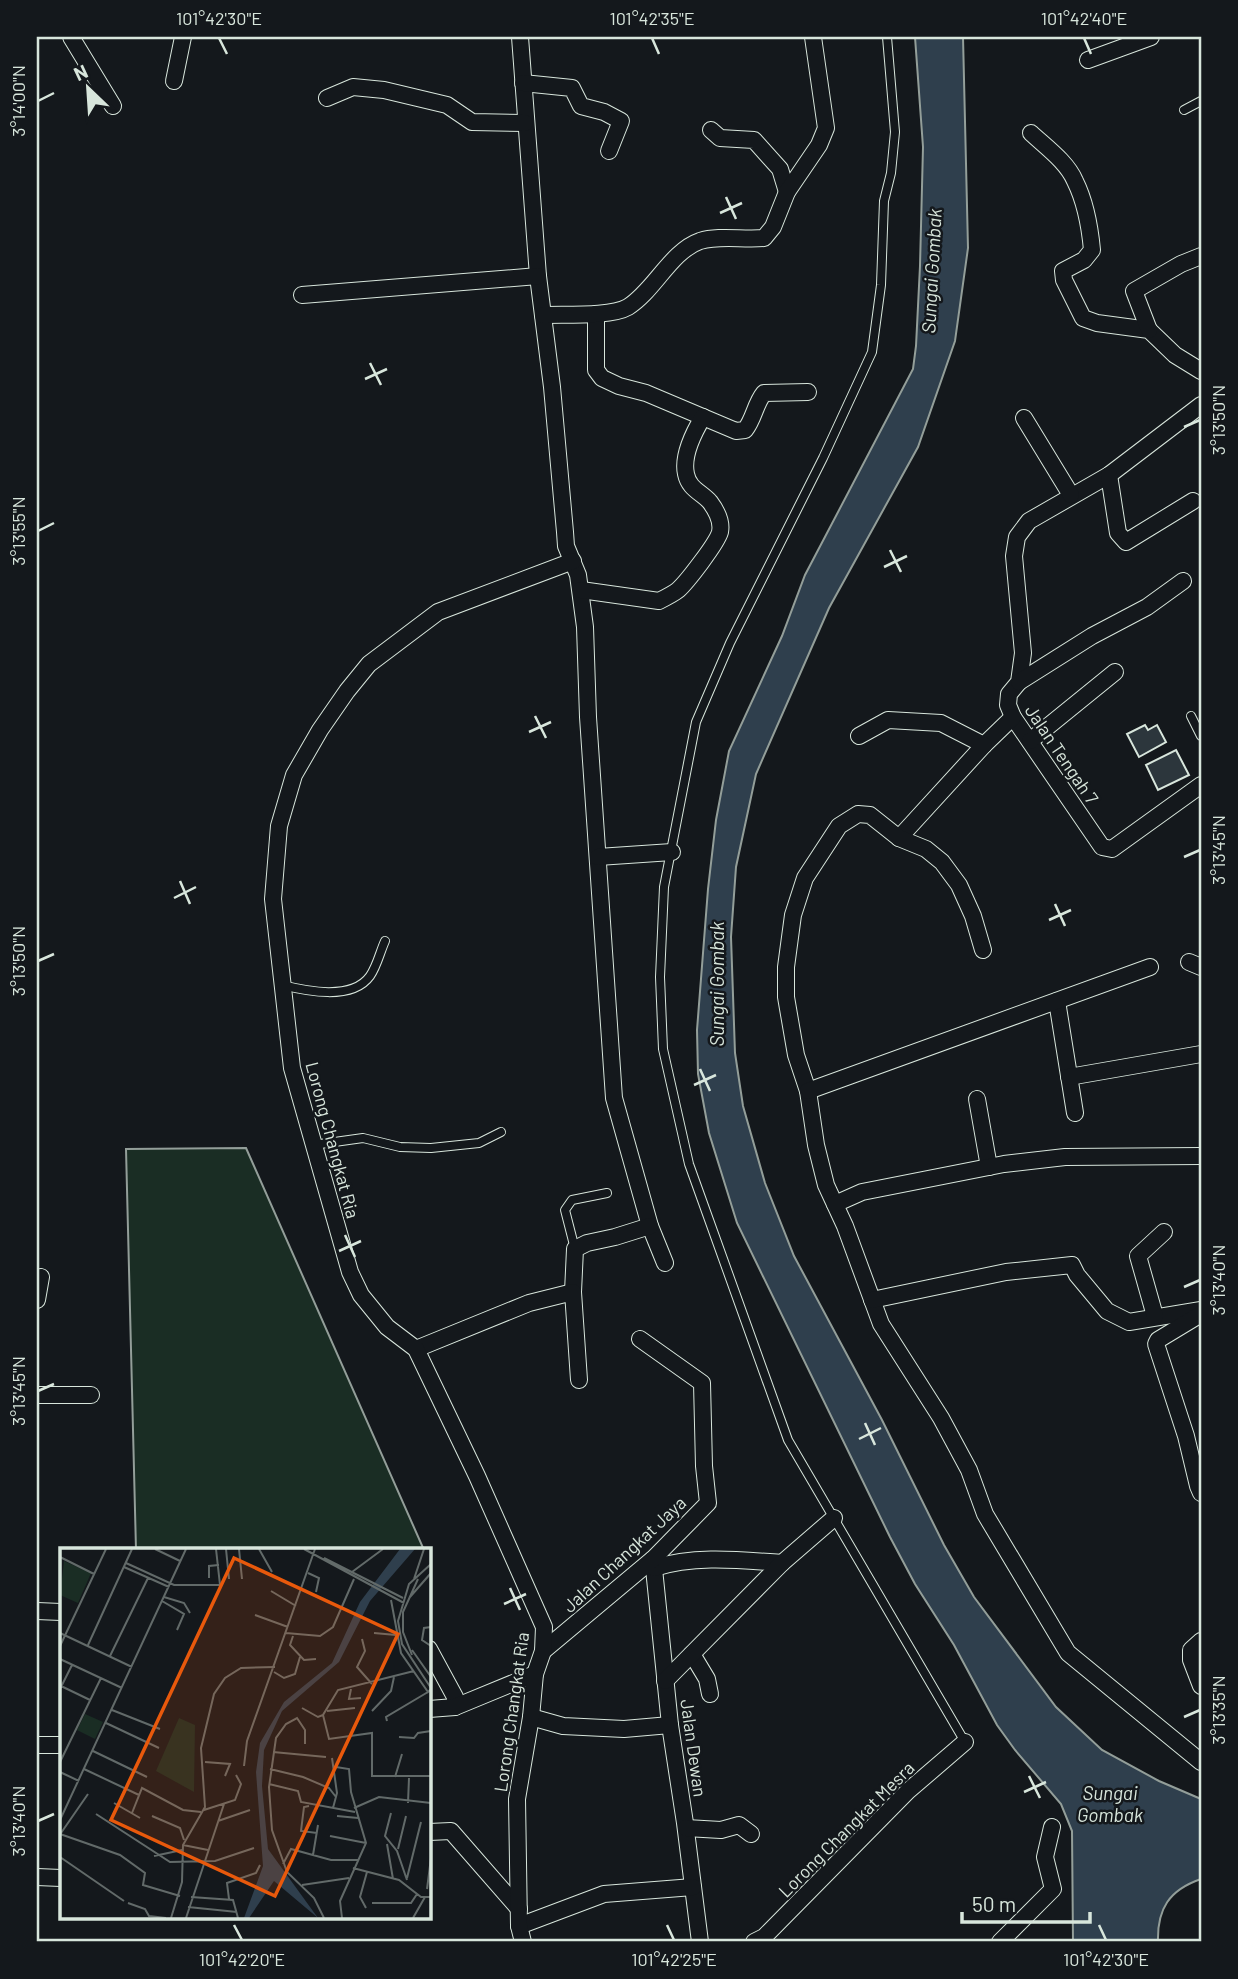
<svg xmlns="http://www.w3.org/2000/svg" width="1238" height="1979" viewBox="0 0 1238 1979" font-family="Barlow,sans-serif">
  <rect width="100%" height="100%" fill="#14181c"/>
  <path fill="#1a2d24" stroke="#939e99" stroke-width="2" d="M246,1148l178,402h-288l-10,-401z"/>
  <path fill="#2f3f4d" stroke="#939e99" stroke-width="2" d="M915,37h48l5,211 -13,93 -37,106 -89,161 -73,166 -20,93 -5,70 4,116 8,53 22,77 29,73 88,164 62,125 30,52 82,110 46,43 57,31 42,18v80c-32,11 -44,30 -43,63h-85l-1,-111 -11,-27 -46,-54 -18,-25 -43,-80 -39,-61 -25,-47 -153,-314 -28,-90 -11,-59 -1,-44 11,-141 8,-69 13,-69 53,-115 23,-61 108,-206 3,-23 4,-80 3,-119z"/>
  <g fill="#2c363c" stroke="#d8e6dc" stroke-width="2">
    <path d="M1145,725l3,5 9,-5 9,17 -27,15 -12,-23z"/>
    <path d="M1176,750l13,25 -31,15 -12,-25z"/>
  </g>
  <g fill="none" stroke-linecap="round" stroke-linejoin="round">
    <defs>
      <g id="lane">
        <path d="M887,37l8,95 -4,41 -7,28 -3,84 -9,67 -49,106 -93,185 -34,79 -32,165 -4,90 3,72 26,115 99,276 177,302"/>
        <path d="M1184,110l17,-9"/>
        <path d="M1191,716l10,20"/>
        <path d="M282,985c24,6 70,16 88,-9 7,-10 10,-24 15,-35"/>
        <path d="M313,1145l50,-7 37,9 31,1 48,-5 22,-11"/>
        <path d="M575,1249l-10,-39 7,-10 35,-7"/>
      </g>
      <g id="street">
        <path d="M71,37l42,69"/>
        <path d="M520,37l18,239 14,111 13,145 1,14 12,29 7,52 3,90 26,381 36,128 15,37"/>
        <path d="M1088,60l63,-23"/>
        <path d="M174,81l9,-44"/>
        <path d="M523,83l49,5 9,18 23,6 17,9 -12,30"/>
        <path d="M327,98l26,-11 31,3 63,15 25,17 53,1"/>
        <path d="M711,130l9,8 34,2 26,29 7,23"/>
        <path d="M1031,133c15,14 36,29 44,48 10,20 15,47 17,69l-8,10 -21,11 1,9 19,38 14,5 52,7 26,25 26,16"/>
        <path d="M302,295l236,-19"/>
        <path d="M596,314v56l6,8 17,8 27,7 90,38 9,-1c9,-11 10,-26 19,-37l44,-1"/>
        <path d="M543,315c21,-1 68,2 85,-8 26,-16 43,-56 72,-66 19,-6 43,-1 64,-3l9,-11 14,-35 32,-47 7,-17 -13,-91"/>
        <path d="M1149,330l-15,-39 47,-27 20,-8"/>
        <path d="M1201,405l-92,70 -80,46 -12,16 -3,19 9,97 -4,29 -10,12 -1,11 5,12 89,130 10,2 89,-64"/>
        <path d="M1024,418l47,77"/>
        <path d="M1109,475l9,58 8,9 67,-41"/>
        <path d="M581,590l78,11c6,-3 14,-7 19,-11 9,-8 39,-47 42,-58 2,-10 -4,-22 -10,-30 -9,-10 -21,-13 -24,-28 -4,-18 8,-42 17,-57"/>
        <path d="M1019,682l73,-46 55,-29 36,-26"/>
        <path d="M859,736l29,-16 53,3 43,22 29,-28"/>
        <path d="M1030,741l85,-69"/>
        <path d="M899,838l85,-93"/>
        <path d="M598,857l74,-5"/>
        <path d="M983,950l-10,-34 -14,-31 -17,-23 -16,-13 -27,-11 -29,-23 -12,-1 -19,12 -34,52 -12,37 -7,52v30l10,58 12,36 8,54 10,40 19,41 36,98 60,94 28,52 16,44 83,139 133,109"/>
        <path d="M1189,962l12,5"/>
        <path d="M1057,1001l18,112"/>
        <path d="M1069,1077l132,-23"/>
        <path d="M808,1091l342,-124"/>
        <path d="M977,1099l12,68"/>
        <path d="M835,1204l27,-12 142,-28 61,-7 136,-1"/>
        <path d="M573,1292l2,-43 12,-6 28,-6 35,-11"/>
        <path d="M37,1300l4,-23"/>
        <path d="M872,1300l134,-28 66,-7 5,10 30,36 22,11 72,-12"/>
        <path d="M1201,1314l-43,26 -2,4 30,92 12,50 3,7"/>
        <path d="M1155,1316l-17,-60 26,-24"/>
        <path d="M416,1349l113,-46 44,-11 6,88"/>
        <path d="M37,1395h54"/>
        <path d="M653,1559l17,166 15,98 15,119"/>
        <path d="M654,1568c41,-13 85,-8 128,-5"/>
        <path d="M37,1611l24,1"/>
        <path d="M1201,1641l-10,9v10l10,26"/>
        <path d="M429,1649l26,48v10"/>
        <path d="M543,1651l110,-92 55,-56 -4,-37 -2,-83 -62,-44"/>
        <path d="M692,1654l15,25 3,15"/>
        <path d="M665,1681l117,-118 52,-45"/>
        <path d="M429,1709l26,-2 80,-33"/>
        <path d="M531,1717l32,9 61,3 46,-4"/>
        <path d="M37,1745h24"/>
        <path d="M686,1828l35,2 18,-5 12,9"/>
        <path d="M429,1832l22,-1 68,78"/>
        <path d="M37,1877l24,1"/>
        <path d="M519,1926l85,-32 89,-7"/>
        <path d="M523,1942l-4,-16 -2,-127 14,-82 4,-43 8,-23 1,-24 -67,-151 -61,-127 -29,-22 -26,-32 -11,-23 -58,-204 -19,-169 6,-73 15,-51 26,-45 27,-39 22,-27 69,-52 135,-51"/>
        <path d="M754,1942l10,-5 144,-146 57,-49"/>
        <path d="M1000,1942l53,-53 -8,-32 7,-30"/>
      </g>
    </defs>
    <use href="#lane" stroke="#d8e6dc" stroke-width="10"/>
    <use href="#street" stroke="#d8e6dc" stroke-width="18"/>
    <use href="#lane" stroke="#14181c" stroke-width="8"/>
    <use href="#street" stroke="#14181c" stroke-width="16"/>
  </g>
  <path fill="none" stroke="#d8e6dc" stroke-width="2.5" d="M219,38l8,16M652,38l7,16M1084,38l7,16M38,101l16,-8M726,197l10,22M720,213l22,-10M370,363l11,22M365,379l22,-10M1184,427l16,-7M38,531l16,-8M890,550l11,22M884,567l23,-11M535,716l11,22M529,732l22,-10M1184,857l16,-7M180,881l10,23M174,898l22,-11M1055,904l10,22M1049,920l22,-10M38,961l16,-7M700,1069l10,22M694,1085l22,-10M345,1235l10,22M339,1251l22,-10M1184,1287l16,-7M38,1391l16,-7M865,1423l10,22M859,1439l22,-11M510,1588l10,22M504,1604l22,-10M1184,1717l16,-7M1029,1776l11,22M1024,1792l22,-10M38,1821l16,-7M234,1925l8,15M667,1925l7,15M1099,1925l7,15"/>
  <g text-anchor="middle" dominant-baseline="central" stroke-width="5" stroke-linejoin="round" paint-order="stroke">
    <g font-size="18" fill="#d8e6dc" stroke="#14181c">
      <text transform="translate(1062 754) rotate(56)">Jalan Tengah 7</text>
      <text transform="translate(333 1140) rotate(75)">Lorong Changkat Ria</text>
      <text transform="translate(624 1554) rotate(-43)">Jalan Changkat Jaya</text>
      <text transform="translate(511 1712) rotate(-82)">Lorong Changkat Ria</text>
      <text transform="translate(694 1748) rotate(82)">Jalan Dewan</text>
      <text transform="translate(846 1829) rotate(-45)">Lorong Changkat Mesra</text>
    </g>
    <g font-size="19" font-style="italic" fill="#d8e6dc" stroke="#14181c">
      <text transform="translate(931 271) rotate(-87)">Sungai Gombak</text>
      <text transform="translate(716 984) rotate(-90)">Sungai Gombak</text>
      <text x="1110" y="1792">Sungai<tspan x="1110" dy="22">Gombak</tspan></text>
    </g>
  </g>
  <g transform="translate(60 1548)">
    <rect width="371" height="371" fill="#14181c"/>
    <path d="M4,13l27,12 -13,30 -18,-8zM25,166l18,8 -8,17 -18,-9zM119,170l16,7 -1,67 -38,-21z" fill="#1a2d24"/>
    <path d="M340,1h15l-45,52 -31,61 -57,49 -18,39 -2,36 6,63 50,69 -44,-37 -25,37h-5l19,-52 -7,-94 4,-29 24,-41 48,-39 28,-61z" fill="#2f3f4d"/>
    <path fill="none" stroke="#626a69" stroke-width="2" d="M95,1l25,12M166,1l3,30M179,1l3,30M199,1l13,23M244,1l100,54M0,9l34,17M264,10l79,40M66,15l48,22h46l-4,-36M371,16l-22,20 -11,37 4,23 29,44M64,19l45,20M292,24l31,-23M248,25l11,5 -3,14M149,30v-12l10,-1M354,31l10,-30M211,43l25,15M104,49l20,6 6,10M350,49l21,-24M331,52l10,53 27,39 3,-3M102,53l22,13 -7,16M195,67l33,12M371,79l-7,1 -2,12 9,6M0,85l72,34M226,85l34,3 13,-9 21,-48M314,85l22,2M233,88l-3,9 14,15 12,-1M302,91l3,12 -8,16 15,17M28,97l44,-96M0,98l46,-97M352,102l19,27M352,107l-9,-23v-20l15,-33M50,108l38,-78M0,111l62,29M354,123l-76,19 -15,25 6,24 43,-6v43h59M214,124l10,6 11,-4 5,-17M1,138l29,14M0,141l12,-24M291,141l-2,10 12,-1M242,160l16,9 5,-2M52,162l48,19M267,163l28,-3M312,163l19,-20 3,-14M327,173l-1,-4 42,-25M46,175l53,25M339,189l15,1 4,-5 13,-2M245,196v-14l-8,-12 -11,6 -10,14 -7,49 3,43 15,42 27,26 10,20M33,203l54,26M213,204l53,5M272,210l5,35 -4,15M0,214l41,-84M145,214l25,2 -5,12M184,218l3,-25 68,-192M276,219l13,2 2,23 15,51 -26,58 2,17M24,221l55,26M210,221l33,8 26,11 7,9M0,224l19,9M335,229l7,-23M209,236l29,7 3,11 54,10M54,255l26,15M348,255l1,-25M249,258l-5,1 -3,24 16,2M294,260l25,-11 52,6M144,262l31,-10 6,-16 -5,-9M72,265l10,-25 41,22 18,2M331,265l-6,23 12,15 10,29M36,266l74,48 45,-1 39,-13M92,268l28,12 4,12M277,268l21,2M0,272l126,-271M158,273l32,-11M1,285l27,-39M0,286l60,21 25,18 -2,12 37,11M270,288l36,7M327,296l6,35M123,297l25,5M338,301l8,-33M253,307l5,-30M94,308l28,-6M0,309l64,44M223,316l8,-15 40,11h27M293,320l46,12 22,17h10M347,330l14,-56M242,337l47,-7M367,341l4,-31M131,349l42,3 5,18M169,351l-2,-16 29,-10 4,-8M68,355l17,6 4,7 17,2M312,355h39l6,-9M128,359l49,5M306,360l-6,-11 7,-25M111,370l11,-36 1,-37 22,-38 -4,-59 13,-54 11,-16 16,-10 34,-1M126,370l38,-114M353,370l12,-21"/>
    <path fill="#e8590c" fill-opacity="0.15" stroke="#e8590c" stroke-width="3.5" d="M174,10l164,76 -123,262 -164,-76z"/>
    <rect width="371" height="371" fill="none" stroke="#d8e6dc" stroke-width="3.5"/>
  </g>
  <rect width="1238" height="1979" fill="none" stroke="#14181c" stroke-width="77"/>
  <g transform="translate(88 88) rotate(335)" stroke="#14181c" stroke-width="5" paint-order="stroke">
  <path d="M0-5L12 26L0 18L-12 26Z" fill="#d8e6dc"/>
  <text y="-10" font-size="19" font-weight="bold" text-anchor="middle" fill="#d8e6dc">N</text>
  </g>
  <path d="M962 1912v10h128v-10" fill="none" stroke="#d8e6dc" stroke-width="3.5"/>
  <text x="972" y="1912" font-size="21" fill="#d8e6dc" stroke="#14181c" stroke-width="5" paint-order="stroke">50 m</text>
  <rect x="38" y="38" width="1162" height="1902" fill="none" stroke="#d8e6dc" stroke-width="2.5"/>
  <g font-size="18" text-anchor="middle" fill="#d8e6dc">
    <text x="219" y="25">101°42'30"E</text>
    <text x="652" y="25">101°42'35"E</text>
    <text x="1084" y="25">101°42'40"E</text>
    <text transform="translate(19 101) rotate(-90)" y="6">3°14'00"N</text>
    <text transform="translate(1219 420) rotate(-90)" y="6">3°13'50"N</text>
    <text transform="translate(19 531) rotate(-90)" y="6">3°13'55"N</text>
    <text transform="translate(1219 850) rotate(-90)" y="6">3°13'45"N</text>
    <text transform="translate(19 961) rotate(-90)" y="6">3°13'50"N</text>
    <text transform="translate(1219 1280) rotate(-90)" y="6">3°13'40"N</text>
    <text transform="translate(19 1391) rotate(-90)" y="6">3°13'45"N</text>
    <text transform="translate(1219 1710) rotate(-90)" y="6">3°13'35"N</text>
    <text transform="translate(19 1821) rotate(-90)" y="6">3°13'40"N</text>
    <text x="242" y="1966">101°42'20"E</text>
    <text x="674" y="1966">101°42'25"E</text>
    <text x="1106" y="1966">101°42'30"E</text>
  </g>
</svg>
